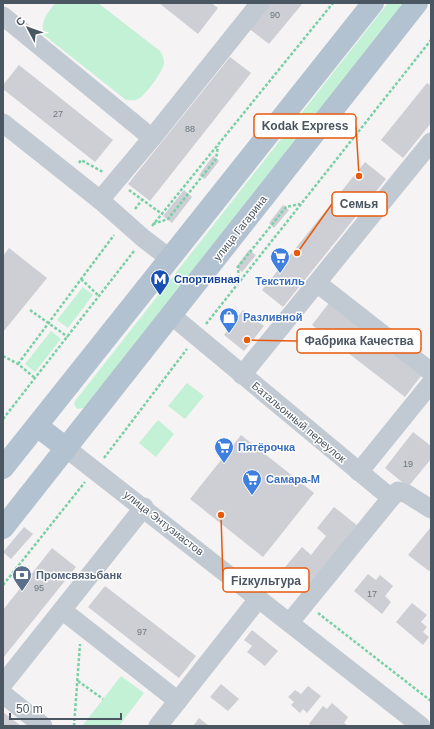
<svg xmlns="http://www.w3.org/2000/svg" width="434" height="729" viewBox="0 0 434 729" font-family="Helvetica,sans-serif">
  <rect width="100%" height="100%" fill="#f5f3f3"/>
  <g fill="#c3f1d5">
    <path d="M55,3h43l62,48c2,3 4,7 4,12 0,7 -19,33 -26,36 -4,2 -8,1 -12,1l-82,-65c-4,-14 3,-21 11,-32z"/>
    <path d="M388,3h16l-320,405 -7,1 -3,-5 1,-3z"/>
    <path d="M83,287l10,8 -25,33 -11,-8z"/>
    <path d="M51,331l10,8 -26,33 -10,-8z"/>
    <path d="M187,383l17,13 -19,23 -17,-13z"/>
    <path d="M158,420l16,14 -18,23 -17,-14z"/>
    <path d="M121,676l23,17 -25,33h-34l-2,-1z"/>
  </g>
  <g fill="#cdcfd5">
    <path d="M159,3h52l7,5 -20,26z"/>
    <path d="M267,3h36l-34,41 -22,-17z"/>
    <path d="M230,57l21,16 -101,128 -22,-17z"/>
    <path d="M19,65l94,75 -18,22 -92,-73v-4z"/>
    <path d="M427,83l4,3v37l-28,35 -22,-18z"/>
    <path d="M213,156l6,5 -14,18 -6,-4z"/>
    <path d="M365,162l21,17 -103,128 -21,-17z"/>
    <path d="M184,190l8,7 -20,26 -9,-7z"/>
    <path d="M283,205l6,5 -15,18 -5,-5z"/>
    <path d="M9,248l38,30 -44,54v-76z"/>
    <path d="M249,250l7,5 -14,17 -6,-5z"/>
    <path d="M329,303l92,73 -16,21 -93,-72z"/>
    <path d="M243,310l21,16 -20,25 -20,-16z"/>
    <path d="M413,432l18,14v13l-23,28 -23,-19z"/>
    <path d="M241,435l73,58 -51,64 -73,-58z"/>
    <path d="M334,507l24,19 -55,65 -22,-19 21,-25 9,8 15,-19 -9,-8z"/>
    <path d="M24,527l9,7 -22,25 -8,-7z"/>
    <path d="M431,527v41l-2,3 -21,-16z"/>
    <path d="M52,548l24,19 -73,91v-48z"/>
    <path d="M368,574l8,6 4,-5 13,11 -8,10 6,6 -9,12 -28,-23z"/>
    <path d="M105,586l91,70 -17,22 -91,-71z"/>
    <path d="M412,603l15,12 -6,7 6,5 -4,5 6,5 -6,8 -27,-23z"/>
    <path d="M252,630l26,21 -13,15 -18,-14 5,-6 -8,-6z"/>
    <path d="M221,684l18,15 -11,12 -18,-14z"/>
    <path d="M308,686l13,10 -14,17 -4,-4 -3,4 -9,-8 3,-3 -6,-5 7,-7 6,4z"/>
    <path d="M332,703l16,14 -4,6 4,3h-36l-3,-2 14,-18 4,3z"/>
    <path d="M3,712l18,14h-18z"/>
    <path d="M199,718l10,8h-16z"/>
  </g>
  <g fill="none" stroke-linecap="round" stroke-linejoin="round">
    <g stroke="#7ad0a6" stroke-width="2.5" stroke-dasharray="3 2" stroke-linecap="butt">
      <path d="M79,163l2,-3 22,12"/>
      <path d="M129,190l33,24"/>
      <path d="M135,209l7,-9"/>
      <path d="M153,224l15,-5 48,-60 2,-13"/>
      <path d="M152,226l181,-223"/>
      <path d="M81,279l18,17"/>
      <path d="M239,283l-1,-16 48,-60 14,-3"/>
      <path d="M30,310l38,27"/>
      <path d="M206,324l225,-284"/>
      <path d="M3,356l15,8 17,14"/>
      <path d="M18,364l96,-129"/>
      <path d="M3,419l131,-168"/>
      <path d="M104,458l83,-109"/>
      <path d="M3,585l82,-103"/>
      <path d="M318,613l113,88"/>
      <path d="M78,681l25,18"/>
      <path d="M74,726l6,-82"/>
    </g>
    <g stroke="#c1cad2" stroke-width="19">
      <path d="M3,16l149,122"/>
      <path d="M3,123l97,77 43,38 26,20"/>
      <path d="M100,200l52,-62 108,-135"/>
      <path d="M317,283l114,89"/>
      <path d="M171,315l220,183 7,-7 9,3 24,15"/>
      <path d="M242,375l189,-233"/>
      <path d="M66,448l355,278"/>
      <path d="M359,472l72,-89"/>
      <path d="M62,610l116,91"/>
      <path d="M290,622l101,-124"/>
      <path d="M3,684l141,-177"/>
      <path d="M3,694l40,32"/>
      <path d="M158,726l101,-128"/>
    </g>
    <g stroke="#b3c2d1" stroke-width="22">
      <path d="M37,426l29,22"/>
      <path d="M3,468l370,-465"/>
      <path d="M3,528l414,-525"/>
    </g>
  </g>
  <defs>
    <symbol id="supermarket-pin" viewBox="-11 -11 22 30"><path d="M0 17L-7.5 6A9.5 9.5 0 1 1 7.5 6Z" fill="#3f7fe0" stroke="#fff"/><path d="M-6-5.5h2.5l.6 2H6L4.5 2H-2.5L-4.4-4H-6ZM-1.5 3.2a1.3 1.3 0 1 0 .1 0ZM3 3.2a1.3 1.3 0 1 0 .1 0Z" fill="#fff"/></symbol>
    <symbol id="metro-pin" viewBox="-11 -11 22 30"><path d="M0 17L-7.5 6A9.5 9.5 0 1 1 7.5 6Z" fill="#1a4fb4" stroke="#fff"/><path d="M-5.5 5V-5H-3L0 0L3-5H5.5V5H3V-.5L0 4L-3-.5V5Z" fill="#fff"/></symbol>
    <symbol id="shop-pin" viewBox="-11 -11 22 30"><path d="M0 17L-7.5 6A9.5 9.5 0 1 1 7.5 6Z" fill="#3f7fe0" stroke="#fff"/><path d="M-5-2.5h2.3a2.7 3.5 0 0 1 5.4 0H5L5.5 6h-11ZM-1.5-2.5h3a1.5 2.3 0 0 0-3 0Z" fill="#fff"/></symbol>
    <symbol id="bank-pin" viewBox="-11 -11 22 30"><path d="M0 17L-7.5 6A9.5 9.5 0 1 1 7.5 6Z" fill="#5c6f8a" stroke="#fff"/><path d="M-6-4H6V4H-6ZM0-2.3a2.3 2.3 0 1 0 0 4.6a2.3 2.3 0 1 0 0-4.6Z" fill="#fff"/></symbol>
  </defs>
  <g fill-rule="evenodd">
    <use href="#supermarket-pin" x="269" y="246" width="22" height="30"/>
    <use href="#metro-pin" x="149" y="268" width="22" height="30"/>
    <use href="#shop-pin" x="218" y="306" width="22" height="30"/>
    <use href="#supermarket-pin" x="213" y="436" width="22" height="30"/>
    <use href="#supermarket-pin" x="241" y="468" width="22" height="30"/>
    <use href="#bank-pin" x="11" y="564" width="22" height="30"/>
  </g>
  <g text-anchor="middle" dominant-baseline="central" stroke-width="3" stroke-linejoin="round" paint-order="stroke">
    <g font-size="9" fill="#6b747e">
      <text x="275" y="15">90</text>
      <text x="58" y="114">27</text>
      <text x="190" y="129">88</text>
      <text x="408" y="464">19</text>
      <text x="39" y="588">95</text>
      <text x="372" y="594">17</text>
      <text x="142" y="632">97</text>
    </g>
    <g font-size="11" fill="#4a5661" stroke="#fff">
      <text transform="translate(240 228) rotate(-52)">улица Гагарина</text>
      <text transform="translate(299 422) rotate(40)">Батальонный переулок</text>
      <text transform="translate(164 523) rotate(38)">улица Энтузиастов</text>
    </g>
    <g font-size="11" font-weight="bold" fill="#164399" stroke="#fff" text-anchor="start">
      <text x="174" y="279">Спортивная</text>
    </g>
    <g font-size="11" font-weight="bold" fill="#366cbe" stroke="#fff" text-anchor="start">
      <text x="280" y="281" text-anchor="middle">Текстиль</text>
      <text x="243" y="317">Разливной</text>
      <text x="238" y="447">Пятёрочка</text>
      <text x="266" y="479">Самара-М</text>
    </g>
    <g font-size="11" font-weight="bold" fill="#4e5e75" stroke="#fff" text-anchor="start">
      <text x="36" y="575">Промсвязьбанк</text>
    </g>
  </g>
  <path fill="none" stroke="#e8590c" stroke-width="1.5" d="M359 176L356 126M297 253L332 204M247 340L297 341M221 515L223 580"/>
  <g fill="#e8590c" stroke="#fff" stroke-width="1.5">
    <circle cx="359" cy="176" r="4"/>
    <circle cx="297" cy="253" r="4"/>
    <circle cx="247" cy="340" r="4"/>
    <circle cx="221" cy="515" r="4"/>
  </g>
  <g fill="#fff" stroke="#e8590c" stroke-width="1.5">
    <rect x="254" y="114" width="102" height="24" rx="4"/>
    <rect x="332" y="192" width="55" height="24" rx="4"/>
    <rect x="297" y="329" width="124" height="24" rx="4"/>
    <rect x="223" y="568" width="86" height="24" rx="4"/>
  </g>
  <g font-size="12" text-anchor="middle" font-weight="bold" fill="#4a5661">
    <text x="305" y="130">Kodak Express</text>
    <text x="359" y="208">Семья</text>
    <text x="359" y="345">Фабрика Качества</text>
    <text x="266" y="585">Fizкультура</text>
  </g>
  <rect width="434" height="729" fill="none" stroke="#4a5661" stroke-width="8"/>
  <g transform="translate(28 28) rotate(311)" stroke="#ffffff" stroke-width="3" paint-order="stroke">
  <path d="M0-3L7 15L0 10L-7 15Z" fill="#4a5661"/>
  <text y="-6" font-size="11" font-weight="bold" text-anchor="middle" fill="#4a5661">С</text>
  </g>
  <path d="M10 713v6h111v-6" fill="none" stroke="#4a5661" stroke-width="2"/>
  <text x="16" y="713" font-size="12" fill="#4a5661" stroke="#ffffff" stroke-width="3" paint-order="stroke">50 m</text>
</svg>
